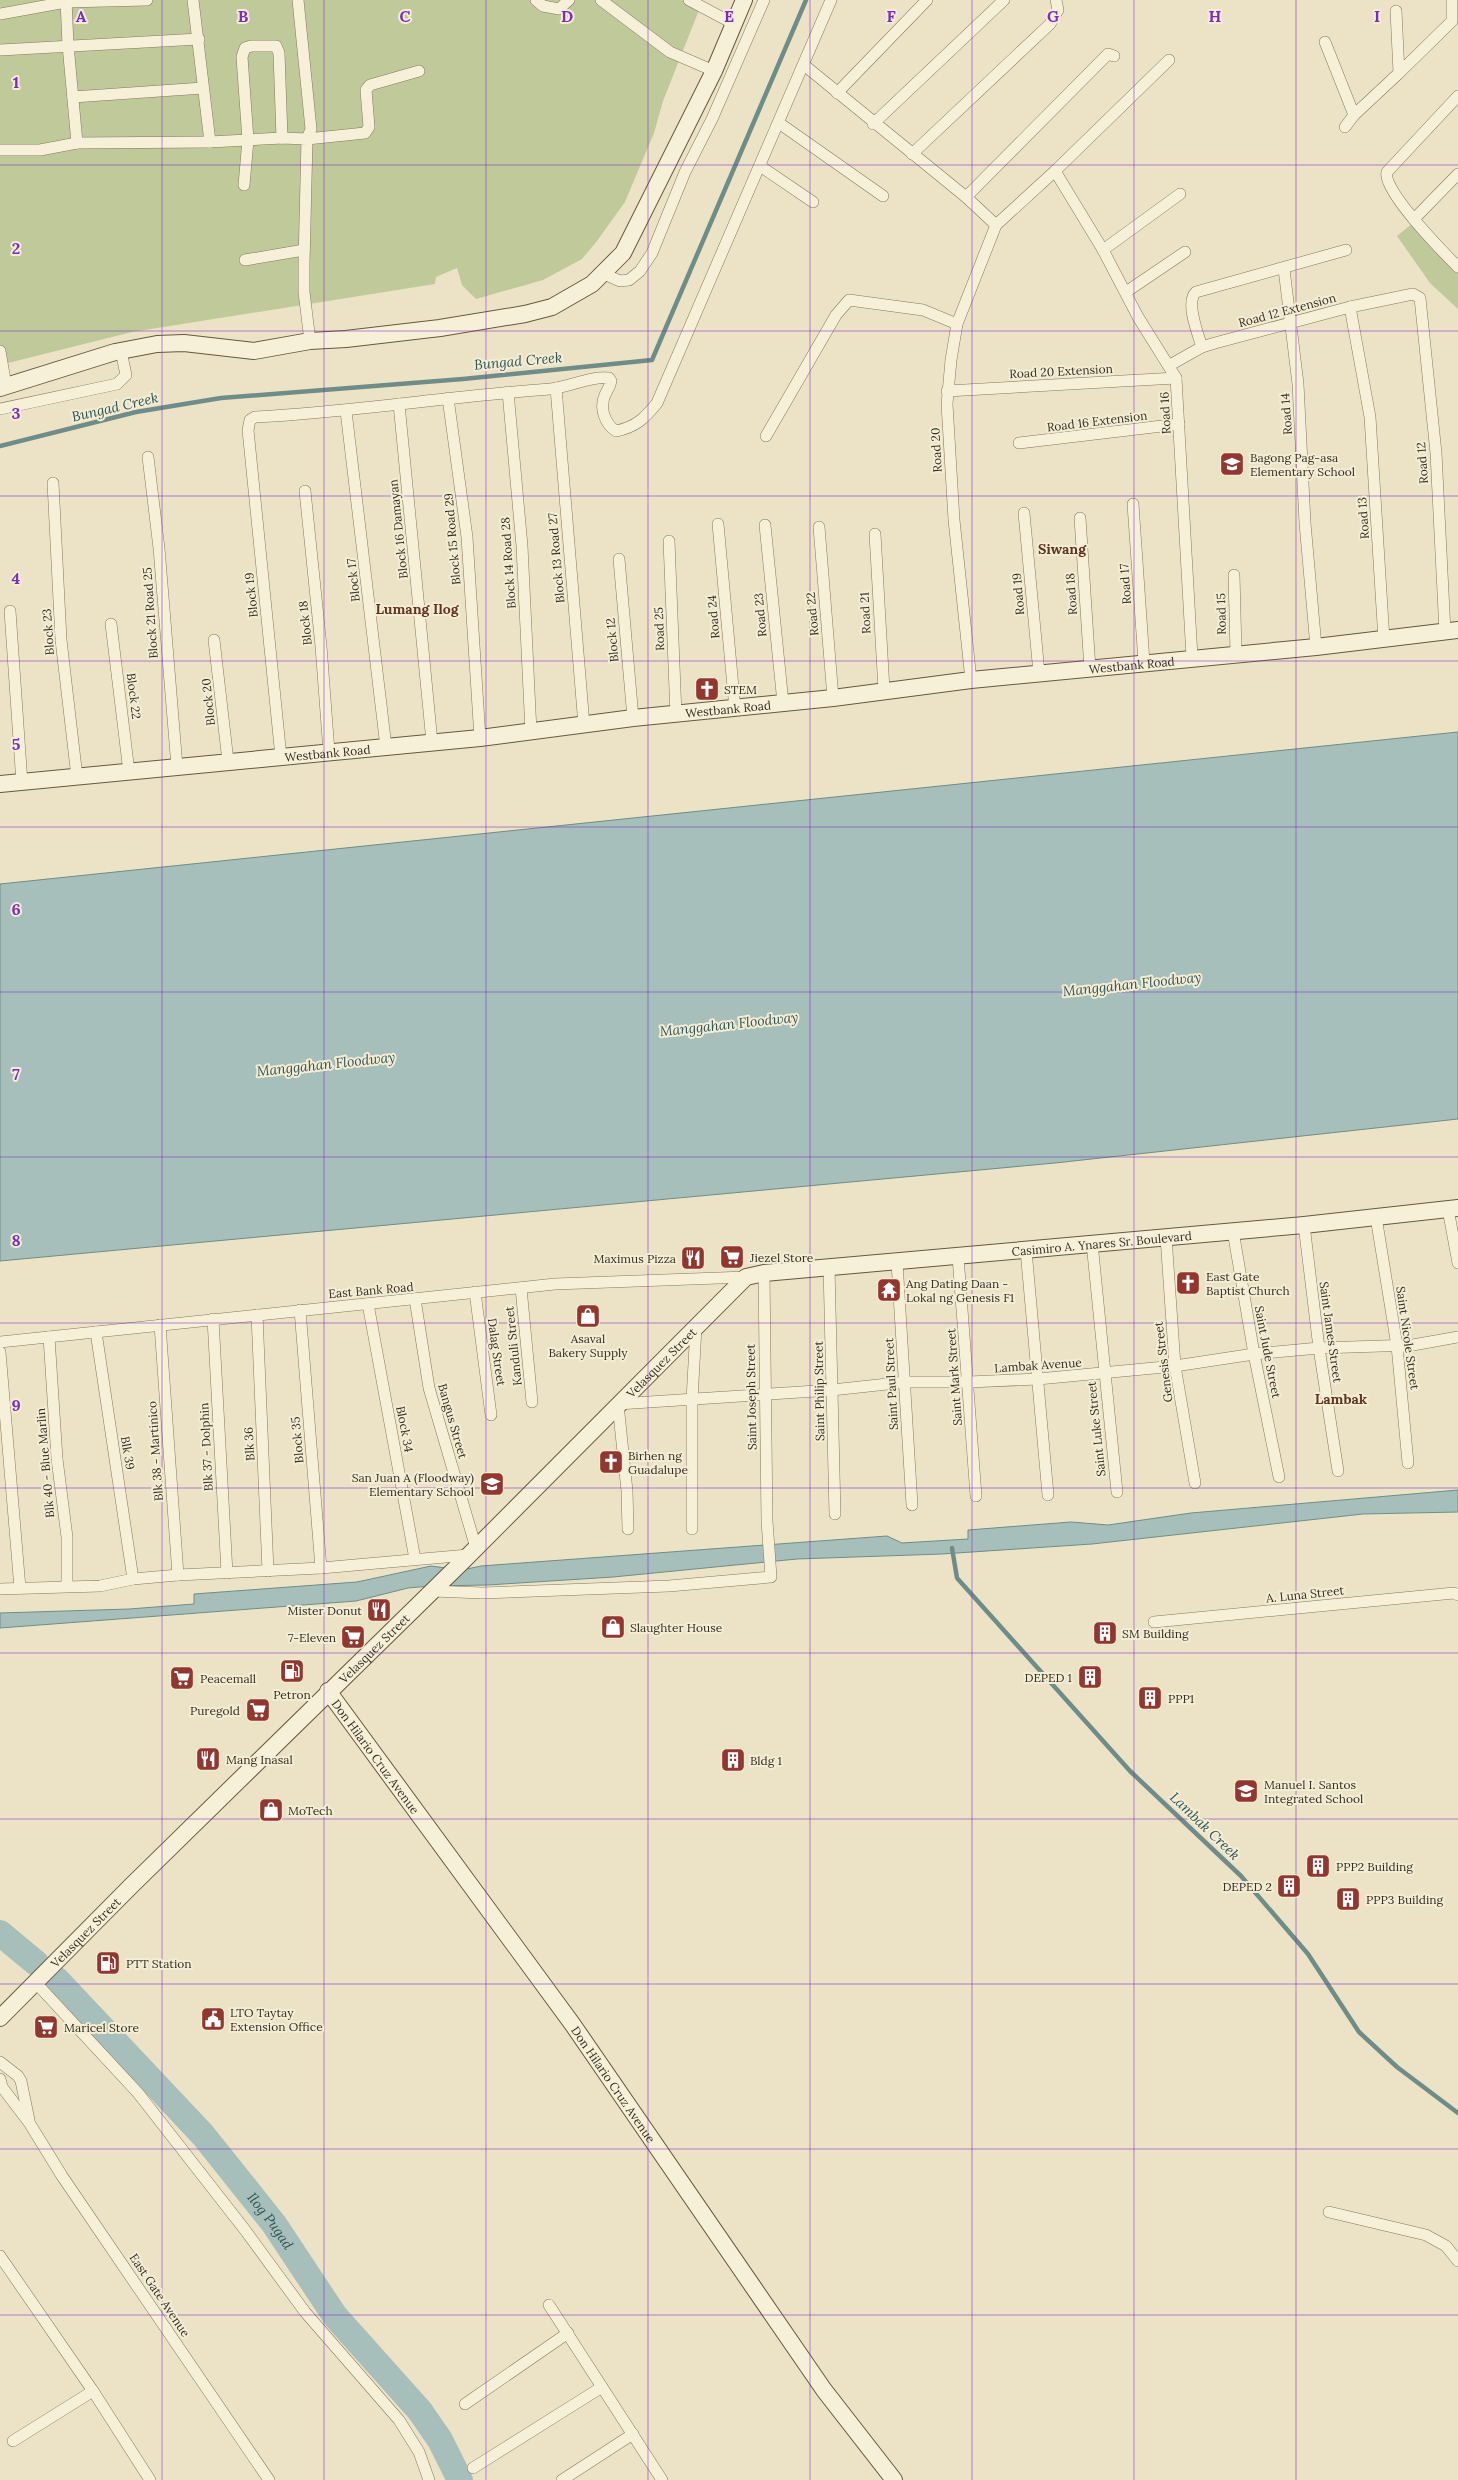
<svg xmlns="http://www.w3.org/2000/svg" width="1458" height="2480" viewBox="0 0 1458 2480" font-family="Lora,serif">
  <rect width="100%" height="100%" fill="#ece3c6"/>
  <g fill="#c0c99a">
    <path d="M0,0h703l-40,101 -9,32 -29,69 -28,39 -15,18 -39,21 -67,19 -14,-14 -5,-17 -21,9 -1,7 -303,48 -132,33z"/>
    <path d="M1413,223l45,49v37l-28,-26 -33,-47z"/>
  </g>
  <g fill="#a7bfba" stroke="#6e8d88">
    <path d="M1458,732v387l-403,44 -1055,98v-377z"/>
    <path d="M1458,1490v22l-95,2 -271,30 -150,10 -145,5 -184,18 -125,8 -58,1 -22,2 -52,13 -356,27v-15l129,-4 65,-5v-10l163,-12 74,-16 31,4 19,-4 406,-30 15,7 66,-4v-9l103,-8 37,3 83,-12z"/>
  </g>
  <g fill="none" stroke-linecap="round" stroke-linejoin="round">
    <g stroke="#6e8d88" stroke-width="4.5">
      <path d="M0,446l136,-34 85,-14 242,-19 189,-19 154,-360"/>
      <path d="M952,1548l5,30 173,193 111,105 67,78 51,78 38,35 61,46"/>
    </g>
    <g stroke="#a7bfba" stroke-width="26">
      <path d="M0,1933l36,30"/>
      <path id="s1" d="M57,1980l146,155 71,89 61,92 85,95 20,29 20,40"/>
    </g>
    <defs>
      <g id="street">
        <path d="M66,0l2,45 9,98"/>
        <path d="M193,0l17,142 72,-4 25,1 -3,124v29l6,49"/>
        <path d="M298,0l13,129 -4,10 58,-6 4,-6 -3,-37 4,-5 49,-14"/>
        <path d="M536,0l7,6 16,3 10,-9"/>
        <path d="M601,0l69,52 44,19"/>
        <path d="M689,0l45,24"/>
        <path d="M0,14l66,-12 81,-2"/>
        <path d="M1325,42l29,73 -9,12"/>
        <path d="M0,50l199,-11"/>
        <path d="M804,65l162,132"/>
        <path d="M1399,73l53,-52v-21"/>
        <path d="M837,93l90,-93"/>
        <path d="M1458,96l-71,76c-6,17 57,81 71,95"/>
        <path d="M73,97l130,-9"/>
        <path d="M1354,115l45,-42 -3,-62"/>
        <path d="M779,123l104,73"/>
        <path d="M873,124l131,-124"/>
        <path d="M0,150h40l37,-7 133,-1"/>
        <path d="M912,154l138,-130 8,-14 -2,-10"/>
        <path d="M760,166l53,36"/>
        <path d="M1055,171l48,79 35,67 38,61 16,279"/>
        <path d="M244,185l4,-45 -6,-83 3,-9 6,-2h25l3,7 3,85"/>
        <path d="M1414,219l44,-45"/>
        <path d="M996,225l-30,-28 142,-143 6,2"/>
        <path d="M1103,250l77,-56"/>
        <path d="M245,260l59,-10"/>
        <path d="M1284,269l14,115 7,139 11,124"/>
        <path d="M604,274l16,7 9,-1 11,-9 12,-18 33,-81 27,-53 52,-119"/>
        <path d="M1126,292l59,-40"/>
        <path d="M1350,307l20,110 14,223"/>
        <path d="M1202,347c-4,-13 -17,-45 -6,-55l150,-42"/>
        <path d="M0,351l6,35"/>
        <path d="M1170,365l32,-18 13,-4 135,-36 63,-13 7,4 16,155 9,179"/>
        <path d="M556,388l28,337"/>
        <path d="M947,391l229,-13"/>
        <path d="M508,392l14,154 9,186"/>
        <path d="M448,398l19,139 13,201"/>
        <path d="M399,404l33,338"/>
        <path d="M0,409l117,-25 9,-9 -5,-24"/>
        <path d="M346,411l40,336"/>
        <path d="M766,436l70,-121 13,-15 74,10 34,14"/>
        <path d="M1019,443l160,-19"/>
        <path d="M148,457l11,91 18,219"/>
        <path d="M53,483l8,157 16,137"/>
        <path d="M305,491l16,155 8,106"/>
        <path d="M1133,504l11,158"/>
        <path d="M1024,513l15,160"/>
        <path d="M1080,518l10,151"/>
        <path d="M718,524l17,185"/>
        <path d="M765,525l18,178"/>
        <path d="M819,527l14,171"/>
        <path d="M875,534l9,156"/>
        <path d="M669,541l7,174"/>
        <path d="M619,559l14,159"/>
        <path d="M1234,575l2,78"/>
        <path d="M10,611l12,172"/>
        <path d="M111,624l18,148"/>
        <path d="M214,640l14,121"/>
        <path d="M971,680l-17,-160 -7,-116 4,-44 6,-36 39,-99 59,-54 114,-111"/>
        <path d="M281,757l-33,-327 2,-10 5,-3c98,-5 196,-21 295,-28 20,-2 39,-13 59,-11l2,3c-1,6 -4,9 -6,14 -6,13 0,29 11,36 20,-4 29,-13 41,-28l174,-403"/>
        <path d="M1448,1209l10,54"/>
        <path d="M1376,1217l21,129 11,117"/>
        <path d="M1304,1225l15,123 19,123"/>
        <path d="M1233,1231l21,123 25,123"/>
        <path d="M1166,1237l9,129 20,117"/>
        <path d="M1092,1243l25,249"/>
        <path d="M1026,1250l22,245"/>
        <path d="M958,1256l18,240"/>
        <path d="M897,1262l15,243"/>
        <path d="M829,1267l6,247"/>
        <path d="M521,1288l11,114"/>
        <path d="M475,1292l16,123"/>
        <path d="M415,1299l14,89 47,160"/>
        <path d="M368,1304l47,255"/>
        <path d="M300,1310l21,258"/>
        <path d="M257,1315l11,256"/>
        <path d="M213,1319l14,254"/>
        <path d="M160,1325l18,250"/>
        <path d="M96,1332l37,247"/>
        <path d="M49,1337l8,122 10,78v49"/>
        <path d="M0,1342l555,-58 191,-7"/>
        <path d="M0,1352l20,236"/>
        <path d="M628,1529l-1,-38 -9,-87 214,-14 74,-8h63l69,-3 137,-13 79,-12 65,-6 94,-3 45,-8"/>
        <path d="M692,1529v-129l4,-73"/>
        <path d="M0,1589l100,-3 33,-7 45,-4 143,-7 147,-13"/>
        <path d="M433,1591l49,2 187,-7 102,-9 -4,-56 -3,-248"/>
        <path d="M1154,1622l300,-29 4,2"/>
        <path d="M36,1983l102,110 107,137 60,82 94,108 20,32 10,28"/>
        <path d="M0,2062l18,14 3,5 8,39"/>
        <path d="M0,2079l2,8 28,37 32,52 207,304"/>
        <path d="M1329,2212l97,23 20,11 12,15"/>
        <path d="M0,2256l93,135 57,89"/>
        <path d="M549,2305l113,175"/>
        <path d="M465,2404l103,-71"/>
        <path d="M13,2441l80,-50"/>
        <path d="M473,2468l129,-81"/>
        <path d="M562,2480l71,-46"/>
      </g>
      <g id="secondary">
        <path d="M0,388l115,-36 42,-8 27,-1 70,8 56,-10 36,-2 94,-11 85,-14 27,-7 40,-23 31,-31 91,-182 30,-71"/>
        <path id="s2" d="M0,784l480,-46 153,-20 200,-20 138,-18 345,-33 142,-17"/>
        <path id="s3" d="M328,1691l245,334 251,365 70,90"/>
        <path id="s4" d="M0,2018l132,-133 330,-323 284,-285 18,-4 540,-48 154,-17"/>
      </g>
    </defs>
    <use href="#street" stroke="#86765d" stroke-width="12"/>
    <use href="#secondary" stroke="#685740" stroke-width="18"/>
    <use href="#street" stroke="#f7f0d9" stroke-width="11"/>
    <use href="#secondary" stroke="#f7f0d9" stroke-width="16"/>
  </g>
  <path fill="none" stroke="#7b2cbf" stroke-width="1" stroke-opacity="0.55" d="M162,0v2480M324,0v2480M486,0v2480M648,0v2480M810,0v2480M972,0v2480M1134,0v2480M1296,0v2480M0,165h1458M0,331h1458M0,496h1458M0,661h1458M0,827h1458M0,992h1458M0,1157h1458M0,1323h1458M0,1488h1458M0,1653h1458M0,1819h1458M0,1984h1458M0,2149h1458M0,2315h1458"/>
  <defs>
    <symbol id="school-square" viewBox="-11 -11 22 22"><rect x="-9" y="-9" width="18" height="18" rx="4" fill="#913730" stroke="#f3edd5"/><path d="M0-5L7-2L0 1L-7-2ZM-4 1L0 2.5L4 1V4Q0 6-4 4Z" fill="#fff"/></symbol>
    <symbol id="church-square" viewBox="-11 -11 22 22"><rect x="-9" y="-9" width="18" height="18" rx="4" fill="#913730" stroke="#f3edd5"/><path d="M-1.2-6h2.4v3.5h3.3v2.4h-3.3V6h-2.4V-.1h-3.3v-2.4h3.3Z" fill="#fff"/></symbol>
    <symbol id="supermarket-square" viewBox="-11 -11 22 22"><rect x="-9" y="-9" width="18" height="18" rx="4" fill="#913730" stroke="#f3edd5"/><path d="M-6-5.5h2.5l.6 2H6L4.5 2H-2.5L-4.4-4H-6ZM-1.5 3.2a1.3 1.3 0 1 0 .1 0ZM3 3.2a1.3 1.3 0 1 0 .1 0Z" fill="#fff"/></symbol>
    <symbol id="restaurant-square" viewBox="-11 -11 22 22"><rect x="-9" y="-9" width="18" height="18" rx="4" fill="#913730" stroke="#f3edd5"/><path d="M-5-6h1v4h1v-4h1v4h1v-4h1v5L-1.5 .5V6h-2V.5L-5-1ZM5-6V6H3V1.5H1.5Q1.5-4 5-6Z" fill="#fff"/></symbol>
    <symbol id="temple-square" viewBox="-11 -11 22 22"><rect x="-9" y="-9" width="18" height="18" rx="4" fill="#913730" stroke="#f3edd5"/><path d="M0-6L5-2H3V0L6.5 2.5H4V6H1.5V3h-3V6H-4V2.5H-6.5L-3 0V-2H-5Z" fill="#fff"/></symbol>
    <symbol id="shop-square" viewBox="-11 -11 22 22"><rect x="-9" y="-9" width="18" height="18" rx="4" fill="#913730" stroke="#f3edd5"/><path d="M-5-2.5h2.3a2.7 3.5 0 0 1 5.4 0H5L5.5 6h-11ZM-1.5-2.5h3a1.5 2.3 0 0 0-3 0Z" fill="#fff"/></symbol>
    <symbol id="building-square" viewBox="-11 -11 22 22"><rect x="-9" y="-9" width="18" height="18" rx="4" fill="#913730" stroke="#f3edd5"/><path d="M-4-6H4V6H1V3H-1V6H-4ZM-2.5-4.3h1.7v1.8h-1.7ZM.8-4.3h1.7v1.8H.8ZM-2.5-1h1.7V.8h-1.7ZM.8-1h1.7V.8H.8Z" fill="#fff"/></symbol>
    <symbol id="fuel-square" viewBox="-11 -11 22 22"><rect x="-9" y="-9" width="18" height="18" rx="4" fill="#913730" stroke="#f3edd5"/><path d="M-5.5-6h7V0h2V4h1.3V-2.5L3-4.5l.8-.8L6-3V5H2.5V1h-1V6h-7ZM-4.2-4.7v3.2H.2V-4.7Z" fill="#fff"/></symbol>
    <symbol id="civic-square" viewBox="-11 -11 22 22"><rect x="-9" y="-9" width="18" height="18" rx="4" fill="#913730" stroke="#f3edd5"/><path d="M-.6-6.5H3V-4.5H.6V-3L4-1V1h2V6H-6V1h2V-1L-.6-3ZM-1.2 2.5V6h2.4V2.5Z" fill="#fff"/></symbol>
  </defs>
  <g fill-rule="evenodd">
    <use href="#school-square" x="1218" y="450" width="28" height="28"/>
    <use href="#church-square" x="693" y="675" width="28" height="28"/>
    <use href="#supermarket-square" x="718" y="1243" width="28" height="28"/>
    <use href="#restaurant-square" x="679" y="1244" width="28" height="28"/>
    <use href="#church-square" x="1174" y="1269" width="28" height="28"/>
    <use href="#temple-square" x="875" y="1276" width="28" height="28"/>
    <use href="#shop-square" x="574" y="1302" width="28" height="28"/>
    <use href="#church-square" x="597" y="1448" width="28" height="28"/>
    <use href="#school-square" x="478" y="1470" width="28" height="28"/>
    <use href="#restaurant-square" x="365" y="1596" width="28" height="28"/>
    <use href="#shop-square" x="599" y="1613" width="28" height="28"/>
    <use href="#building-square" x="1091" y="1619" width="28" height="28"/>
    <use href="#supermarket-square" x="339" y="1623" width="28" height="28"/>
    <use href="#fuel-square" x="278" y="1657" width="28" height="28"/>
    <use href="#building-square" x="1076" y="1663" width="28" height="28"/>
    <use href="#supermarket-square" x="168" y="1664" width="28" height="28"/>
    <use href="#building-square" x="1136" y="1684" width="28" height="28"/>
    <use href="#supermarket-square" x="244" y="1696" width="28" height="28"/>
    <use href="#restaurant-square" x="194" y="1745" width="28" height="28"/>
    <use href="#building-square" x="719" y="1746" width="28" height="28"/>
    <use href="#school-square" x="1232" y="1777" width="28" height="28"/>
    <use href="#shop-square" x="257" y="1796" width="28" height="28"/>
    <use href="#building-square" x="1304" y="1852" width="28" height="28"/>
    <use href="#building-square" x="1275" y="1872" width="28" height="28"/>
    <use href="#building-square" x="1334" y="1885" width="28" height="28"/>
    <use href="#fuel-square" x="94" y="1949" width="28" height="28"/>
    <use href="#civic-square" x="199" y="2005" width="28" height="28"/>
    <use href="#supermarket-square" x="32" y="2013" width="28" height="28"/>
  </g>
  <g text-anchor="middle" dominant-baseline="central" stroke-width="4" stroke-linejoin="round" paint-order="stroke">
    <g font-size="12" fill="#372d20" stroke="#f3edd5">
      <text transform="translate(1287 310) rotate(-15)">Road 12 Extension</text>
      <text transform="translate(1061 371) rotate(-3)">Road 20 Extension</text>
      <text transform="translate(1165 413) rotate(-93)">Road 16</text>
      <text transform="translate(1286 414) rotate(-94)">Road 14</text>
      <text transform="translate(1097 421) rotate(-7)">Road 16 Extension</text>
      <text transform="translate(936 450) rotate(-93)">Road 20</text>
      <text transform="translate(1422 463) rotate(-94)">Road 12</text>
      <text transform="translate(1363 518) rotate(-94)">Road 13</text>
      <text transform="translate(398 529) rotate(-96)">Block 16 Damayan</text>
      <text transform="translate(452 539) rotate(-95)">Block 15 Road 29</text>
      <text transform="translate(556 558) rotate(-95)">Block 13 Road 27</text>
      <text transform="translate(508 563) rotate(-94)">Block 14 Road 28</text>
      <text transform="translate(353 580) rotate(-96)">Block 17</text>
      <text transform="translate(1125 584) rotate(-94)">Road 17</text>
      <text transform="translate(1018 594) rotate(-95)">Road 19</text>
      <text transform="translate(1071 594) rotate(-94)">Road 18</text>
      <text transform="translate(251 595) rotate(-96)">Block 19</text>
      <text transform="translate(150 613) rotate(-94)">Block 21 Road 25</text>
      <text transform="translate(865 613) rotate(-93)">Road 21</text>
      <text transform="translate(812 614) rotate(-95)">Road 22</text>
      <text transform="translate(1221 614) rotate(-91)">Road 15</text>
      <text transform="translate(760 615) rotate(-95)">Road 23</text>
      <text transform="translate(713 617) rotate(-95)">Road 24</text>
      <text transform="translate(305 623) rotate(-96)">Block 18</text>
      <text transform="translate(659 629) rotate(-92)">Road 25</text>
      <text transform="translate(48 632) rotate(-94)">Block 23</text>
      <text transform="translate(612 640) rotate(-95)">Block 12</text>
      <text stroke="none"><textPath href="#s2" startOffset="1138">Westbank Road</textPath></text>
      <text transform="translate(134 696) rotate(83)">Block 22</text>
      <text transform="translate(208 702) rotate(-96)">Block 20</text>
      <text stroke="none"><textPath href="#s2" startOffset="732">Westbank Road</textPath></text>
      <text stroke="none"><textPath href="#s2" startOffset="329">Westbank Road</textPath></text>
      <text stroke="none"><textPath href="#s4" startOffset="1409">Casimiro A. Ynares Sr. Boulevard</textPath></text>
      <text transform="translate(371 1290) rotate(-5)">East Bank Road</text>
      <text transform="translate(1331 1332) rotate(82)">Saint James Street</text>
      <text transform="translate(1408 1338) rotate(82)">Saint Nicole Street</text>
      <text transform="translate(513 1346) rotate(-96)">Kanduli Street</text>
      <text transform="translate(497 1352) rotate(82)">Dalag Street</text>
      <text transform="translate(1268 1352) rotate(79)">Saint Jude Street</text>
      <text stroke="none"><textPath href="#s4" startOffset="931">Velasquez Street</textPath></text>
      <text transform="translate(1163 1362) rotate(-97)">Genesis Street</text>
      <text transform="translate(1038 1365) rotate(-4)">Lambak Avenue</text>
      <text transform="translate(954 1377) rotate(-94)">Saint Mark Street</text>
      <text transform="translate(891 1384) rotate(-93)">Saint Paul Street</text>
      <text transform="translate(819 1391) rotate(-91)">Saint Philip Street</text>
      <text transform="translate(751 1397) rotate(-91)">Saint Joseph Street</text>
      <text transform="translate(453 1421) rotate(74)">Bangus Street</text>
      <text transform="translate(405 1429) rotate(79)">Block 34</text>
      <text transform="translate(1096 1429) rotate(-96)">Saint Luke Street</text>
      <text transform="translate(297 1440) rotate(-95)">Block 35</text>
      <text transform="translate(249 1444) rotate(-93)">Blk 36</text>
      <text transform="translate(206 1447) rotate(-93)">Blk 37 - Dolphin</text>
      <text transform="translate(155 1451) rotate(-94)">Blk 38 - Martinico</text>
      <text transform="translate(128 1453) rotate(80)">Blk 39</text>
      <text transform="translate(45 1463) rotate(-95)">Blk 40 - Blue Marlin</text>
      <text transform="translate(1305 1594) rotate(-6)">A. Luna Street</text>
      <text stroke="none"><textPath href="#s4" startOffset="526">Velasquez Street</textPath></text>
      <text stroke="none"><textPath href="#s3" startOffset="81">Don Hilario Cruz Avenue</textPath></text>
      <text stroke="none"><textPath href="#s4" startOffset="121">Velasquez Street</textPath></text>
      <text stroke="none"><textPath href="#s3" startOffset="486">Don Hilario Cruz Avenue</textPath></text>
      <text transform="translate(160 2295) rotate(56)">East Gate Avenue</text>
    </g>
    <g font-size="12" fill="#372d20" stroke="#f3edd5" text-anchor="start">
      <text x="1250" y="457">Bagong Pag-asa<tspan x="1250" dy="14">Elementary School</tspan></text>
      <text x="724" y="689">STEM</text>
      <text x="750" y="1257">Jiezel Store</text>
      <text x="676" y="1258" text-anchor="end">Maximus Pizza</text>
      <text x="1206" y="1276">East Gate<tspan x="1206" dy="14">Baptist Church</tspan></text>
      <text x="906" y="1283">Ang Dating Daan -<tspan x="906" dy="14">Lokal ng Genesis F1</tspan></text>
      <text x="588" y="1338" text-anchor="middle">Asaval<tspan x="588" dy="14">Bakery Supply</tspan></text>
      <text x="628" y="1455">Birhen ng<tspan x="628" dy="14">Guadalupe</tspan></text>
      <text x="474" y="1477" text-anchor="end">San Juan A (Floodway)<tspan x="474" dy="14">Elementary School</tspan></text>
      <text x="362" y="1610" text-anchor="end">Mister Donut</text>
      <text x="630" y="1627">Slaughter House</text>
      <text x="1122" y="1633">SM Building</text>
      <text x="336" y="1637" text-anchor="end">7-Eleven</text>
      <text x="1072" y="1677" text-anchor="end">DEPED 1</text>
      <text x="200" y="1678">Peacemall</text>
      <text x="292" y="1694" text-anchor="middle">Petron</text>
      <text x="1168" y="1698">PPP1</text>
      <text x="240" y="1710" text-anchor="end">Puregold</text>
      <text x="226" y="1759">Mang Inasal</text>
      <text x="750" y="1760">Bldg 1</text>
      <text x="1264" y="1784">Manuel I. Santos<tspan x="1264" dy="14">Integrated School</tspan></text>
      <text x="288" y="1810">MoTech</text>
      <text x="1336" y="1866">PPP2 Building</text>
      <text x="1272" y="1886" text-anchor="end">DEPED 2</text>
      <text x="1366" y="1899">PPP3 Building</text>
      <text x="126" y="1963">PTT Station</text>
      <text x="230" y="2012">LTO Taytay<tspan x="230" dy="14">Extension Office</tspan></text>
      <text x="64" y="2027">Maricel Store</text>
    </g>
    <g font-size="14" font-style="italic" fill="#305556" stroke="#f3edd5">
      <text transform="translate(518 361) rotate(-5)">Bungad Creek</text>
      <text transform="translate(115 407) rotate(-13)">Bungad Creek</text>
      <text transform="translate(1132 984) rotate(-6)">Manggahan Floodway</text>
      <text transform="translate(729 1024) rotate(-6)">Manggahan Floodway</text>
      <text transform="translate(326 1064) rotate(-6)">Manggahan Floodway</text>
      <text transform="translate(1205 1826) rotate(44)">Lambak Creek</text>
      <text stroke="none"><textPath href="#s1" startOffset="322">Ilog Pugad</textPath></text>
    </g>
    <g font-size="14" font-weight="bold" fill="#613422" stroke="#f3edd5">
      <text x="1062" y="549">Siwang</text>
      <text x="417" y="609">Lumang Ilog</text>
      <text x="1341" y="1399">Lambak</text>
    </g>
  </g>
  <g font-size="16" text-anchor="middle" font-weight="bold" fill="#7b2cbf" stroke="#f3edd5" stroke-width="4" stroke-linejoin="round" paint-order="stroke">
    <text x="81" y="22">A</text>
    <text x="243" y="22">B</text>
    <text x="405" y="22">C</text>
    <text x="567" y="22">D</text>
    <text x="729" y="22">E</text>
    <text x="891" y="22">F</text>
    <text x="1053" y="22">G</text>
    <text x="1215" y="22">H</text>
    <text x="1377" y="22">I</text>
    <text x="16" y="88">1</text>
    <text x="16" y="254">2</text>
    <text x="16" y="419">3</text>
    <text x="16" y="584">4</text>
    <text x="16" y="750">5</text>
    <text x="16" y="915">6</text>
    <text x="16" y="1080">7</text>
    <text x="16" y="1246">8</text>
    <text x="16" y="1411">9</text>
  </g>
</svg>
